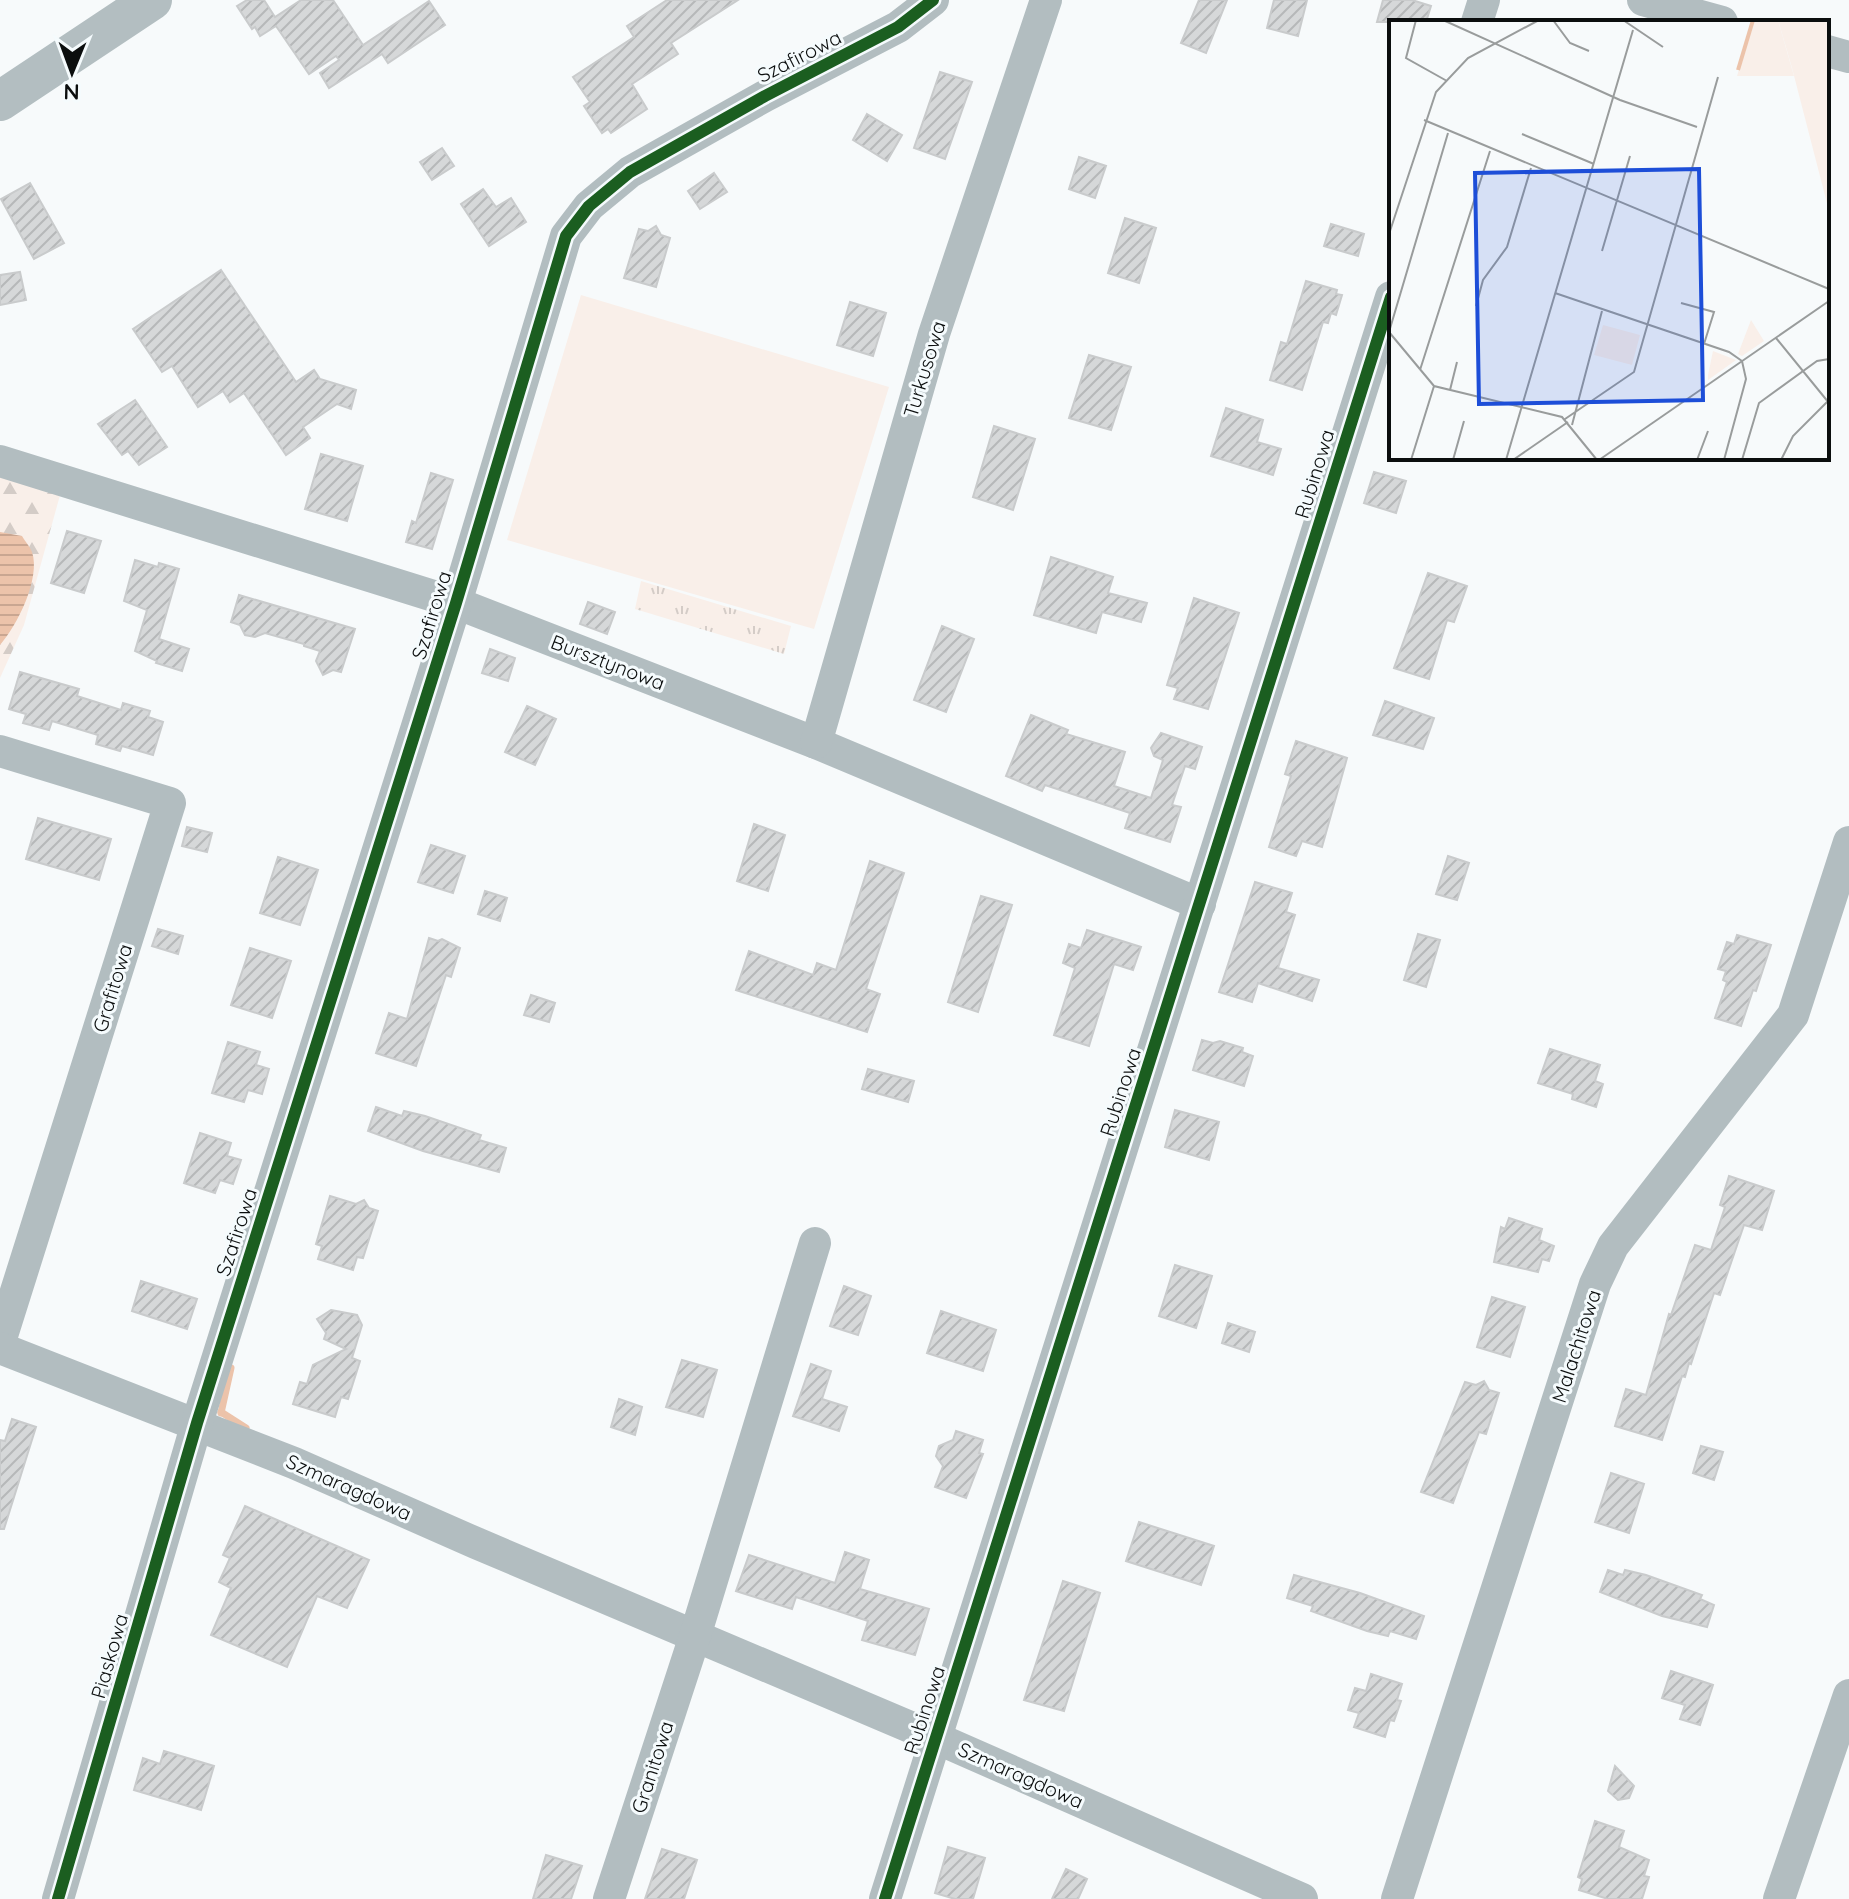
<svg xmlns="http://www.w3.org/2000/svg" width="1849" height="1899" viewBox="0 0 1849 1899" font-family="Quicksand,sans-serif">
  <defs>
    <pattern id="forest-firs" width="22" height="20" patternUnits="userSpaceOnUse" patternTransform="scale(2)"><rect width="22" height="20" fill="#f9efe9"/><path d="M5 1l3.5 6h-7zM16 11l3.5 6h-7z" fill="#d4ccc7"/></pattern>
    <pattern id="park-tufts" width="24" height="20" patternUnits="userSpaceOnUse" patternTransform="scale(2)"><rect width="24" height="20" fill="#f9efe9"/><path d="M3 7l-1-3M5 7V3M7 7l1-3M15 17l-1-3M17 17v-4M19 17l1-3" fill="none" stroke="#d4ccc7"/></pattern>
    <pattern id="water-rules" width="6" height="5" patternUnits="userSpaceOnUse" patternTransform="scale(2)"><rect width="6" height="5" fill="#ecc3aa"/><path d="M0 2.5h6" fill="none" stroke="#c9a691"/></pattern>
    <pattern id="building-hatch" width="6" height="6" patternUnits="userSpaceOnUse" patternTransform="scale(2)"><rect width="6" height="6" fill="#d6d8d9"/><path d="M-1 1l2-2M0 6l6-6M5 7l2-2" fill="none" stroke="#b6b8b9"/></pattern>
  </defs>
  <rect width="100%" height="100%" fill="#f7fafb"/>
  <path fill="url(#forest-firs)" d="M0,475l62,13 -38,137 -24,53z"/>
  <path fill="url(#park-tufts)" d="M641,581l150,45 -7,28 -149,-45z"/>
  <path fill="#f9efe9" d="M581,295l308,92 -75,242 -307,-89z"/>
  <path fill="url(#water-rules)" d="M0,532l22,4c3,5 8,11 10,16 9,26 -15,74 -32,93z"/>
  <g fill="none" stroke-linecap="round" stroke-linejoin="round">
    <g stroke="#ecc3aa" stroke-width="7">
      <path d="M221,1412l25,16"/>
      <path d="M221,1413l10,-45"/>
    </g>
  </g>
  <g fill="url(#building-hatch)" stroke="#c9cbcc" stroke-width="2">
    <path d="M247,0h17l11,17 26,-17h32l30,45 66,-44 16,24 -57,38 -6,-9 -53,34 -9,-15 19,-13 -3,-4 -27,18 -33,-48 -16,10 -5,-9 -3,2 -15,-23z"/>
    <path d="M667,0h71l-67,43 7,11 -46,30 15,25 -36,24 -3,-4 -6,4 -18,-27 6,-4 -17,-25 61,-40 -7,-11z"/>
    <path d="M1199,0h28l-21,53 -25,-10z"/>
    <path d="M1274,0h33l-9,36 -31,-8z"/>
    <path d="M1383,0h29l19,6 -5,16h-49z"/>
    <path d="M940,72l32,10 -27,77 -31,-11z"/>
    <path d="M867,114l35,21 -15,26 -34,-21z"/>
    <path d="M442,148l12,18 -22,14 -12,-18z"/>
    <path d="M1079,157l27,9 -11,32 -26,-9z"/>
    <path d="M714,173l13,19 -27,17 -12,-18z"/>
    <path d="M30,183l34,60 -30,16 -33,-60z"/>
    <path d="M483,189l13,18 15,-9 15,24 -37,24 -28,-42z"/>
    <path d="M1125,218l31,10 -17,55 -31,-10z"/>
    <path d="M1331,224l33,10 -6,22 -34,-10z"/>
    <path d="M656,226l5,9 9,3 -14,49 -32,-9 15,-49 9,2z"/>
    <path d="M221,270l75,112 18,-12 6,9 36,11 -5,19 -14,-5 -34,23 7,11 -24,17 -42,-62 -14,9 -7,-11 -25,16 -26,-41 -10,6 -29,-43z"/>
    <path d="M20,272l6,28 -26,5v-30z"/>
    <path d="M1306,281l31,9 -1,4 6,1 -6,20 -5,-2 -3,10 -5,-1 -21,68 -32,-10 11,-38 6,2z"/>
    <path d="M850,302l36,11 -13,43 -36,-11z"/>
    <path d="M1089,355l42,12 -20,63 -42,-12z"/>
    <path d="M135,400l32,47 -28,18 -11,-14 -6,4 -24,-31z"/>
    <path d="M1226,408l37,12 -6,22 24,7 -8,26 -62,-19z"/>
    <path d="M994,426l41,13 -22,71 -40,-13z"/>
    <path d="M321,454l42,12 -16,55 -42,-12z"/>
    <path d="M1374,472l32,9 -10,32 -32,-10z"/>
    <path d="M431,473l22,7 -21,69 -26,-7 6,-21 4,2z"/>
    <path d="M67,531l34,10 -17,52 -33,-10z"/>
    <path d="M1051,557l62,20 -5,16 39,10 -6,19 -39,-10 -6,21 -62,-18z"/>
    <path d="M135,560l23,7 1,-4 20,6 -20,70 30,10 -7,22 -26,-8 1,-2 -22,-10 12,-41 -23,-9z"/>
    <path d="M1428,573l39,13 -13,36 -7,-2 -18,59 -35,-11z"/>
    <path d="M239,595l116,34 -14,43 -8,-2 -10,5 -7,-14 4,-10 -16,-5v-2l-39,-11 -10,4 -10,-2 -5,-10 -9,-3z"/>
    <path d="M1194,598l45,15 -31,96 -34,-10 4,-11 -11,-3z"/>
    <path d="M588,602l27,10 -8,22 -27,-10z"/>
    <path d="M942,626l32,13 -28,73 -32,-12z"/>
    <path d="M490,649l25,9 -7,23 -26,-8z"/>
    <path d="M20,672l59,17 -2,7 44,14 2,-7 27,8 -2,6 15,5 -10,33 -31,-9 -2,5 -24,-7 2,-9 -46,-14 -3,9 -26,-7 3,-9 -17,-5z"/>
    <path d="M1385,701l49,17 -11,31 -50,-14z"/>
    <path d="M527,706l29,13 -21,46 -30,-13z"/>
    <path d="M1031,715l37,15 -2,4 59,18 -11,34 37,12 12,-38 -9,-4 -3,-8 10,-15 41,14 -7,22 -10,-3 -13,39 9,2 -11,35 -45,-14 5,-15 -85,-28 -3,6 -36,-15z"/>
    <path d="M1296,741l51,17 -25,89 -20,-6 -6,15 -27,-9 22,-71 -6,-2z"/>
    <path d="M38,818l73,21 -12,41 -73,-21z"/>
    <path d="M754,824l31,11 -17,56 -31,-10z"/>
    <path d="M187,827l25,6 -5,19 -25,-6z"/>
    <path d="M431,845l34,11 -12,37 -35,-11z"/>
    <path d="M1448,856l21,7 -12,37 -21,-6z"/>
    <path d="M278,857l40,13 -18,55 -40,-12z"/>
    <path d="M870,861l34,12 -38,116 14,5 -13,38 -131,-42 13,-39 64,24 4,-12 19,7z"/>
    <path d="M1255,882l37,11 -6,19 9,3 -17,53 41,12 -7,21 -54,-18 -6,19 -33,-10z"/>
    <path d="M485,891l22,7 -7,23 -22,-7z"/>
    <path d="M981,896l31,9 -34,107 -30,-10z"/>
    <path d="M158,929l25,7 -5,18 -26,-8z"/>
    <path d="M1087,930l54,17 -8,23 -19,-6 -25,82 -35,-11 21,-67 -12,-5 6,-19 12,4z"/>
    <path d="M1418,934l22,6 -14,47 -22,-7z"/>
    <path d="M1737,935l34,10 -15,46 -3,-1 -12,36 -26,-8 12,-36 -4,-2 3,-9 -8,-2 9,-27 7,2z"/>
    <path d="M429,938l9,3 4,-2 18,9 -9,29 -5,-2 -30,91 -40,-13 13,-40 18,6z"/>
    <path d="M250,948l41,13 -19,57 -41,-13z"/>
    <path d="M531,995l24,8 -6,19 -25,-7z"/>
    <path d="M1202,1040l11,3 7,-2 23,7 -1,4 11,4 -9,30 -51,-16z"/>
    <path d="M228,1042l32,10 -4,13 13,4 -7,25 -14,-4 -4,12 -32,-9z"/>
    <path d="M1550,1049l50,16 -5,16 8,3 -7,23 -24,-8 1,-5 -35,-11z"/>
    <path d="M868,1069l46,12 -6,21 -46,-13z"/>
    <path d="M376,1107l26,9 2,-5 21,5 56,19 -2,5 27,8 -7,24 -76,-21 -55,-20z"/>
    <path d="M1175,1110l44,12 -10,38 -44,-13z"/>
    <path d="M200,1133l31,10 -4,13 14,4 -8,24 -13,-4 -5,13 -31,-10z"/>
    <path d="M1729,1176l45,15 -12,39 -18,-5 -24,70 -6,-2 -23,71 -2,-1 -4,14 -3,-1 -20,64 -47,-14 11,-37 20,6 23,-81 2,1 24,-70 16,5 14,-43 -5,-2z"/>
    <path d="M330,1196l26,8 8,-4 5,8 9,3 -15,47 -6,-1 -4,13 -35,-11 4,-13 -6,-2z"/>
    <path d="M1509,1218l33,11 -3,11 15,6 -5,15 -7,-2 -4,13 -44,-10 7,-35 4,2z"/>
    <path d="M1175,1265l37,11 -16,52 -37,-12z"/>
    <path d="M141,1281l56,18 -10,30 -55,-18z"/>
    <path d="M844,1286l27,10 -13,39 -28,-9z"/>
    <path d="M1492,1297l33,10 -15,50 -33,-10z"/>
    <path d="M331,1310l26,5 5,10 -10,33 8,3 -12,38 -7,-2 -6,20 -42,-13 7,-22 7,2 6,-19 33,-16 -22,-10 2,-6 -9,-14z"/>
    <path d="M941,1311l55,19 -13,41 -56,-18z"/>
    <path d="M1228,1323l27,9 -6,20 -27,-9z"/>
    <path d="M682,1360l35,10 -14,47 -37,-10z"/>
    <path d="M811,1364l20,7 -9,28 25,8 -8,24 -46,-15z"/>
    <path d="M1484,1381l5,9 10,3 -13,41 -7,-2 -26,71 -32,-11 44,-110 11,3z"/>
    <path d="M619,1399l23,8 -7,28 -24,-8z"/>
    <path d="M12,1419l24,8 -32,102h-4v-89l5,1z"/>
    <path d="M956,1431l27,9 -4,13 4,1 -17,44 -31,-11 8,-21 -7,-10 3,-10 14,-6z"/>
    <path d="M1701,1446l22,6 -9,28 -21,-7z"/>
    <path d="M1611,1473l33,11 -15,49 -34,-11z"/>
    <path d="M245,1506l124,54 -22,48 -30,-12 -30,71 -76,-32 20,-47 -12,-6 11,-24 -7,-3z"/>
    <path d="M1139,1522l75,24 -13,39 -75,-24z"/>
    <path d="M845,1552l24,8 -9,29 69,20 -14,46 -53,-15 6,-19 -72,-24 -4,12 -56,-18 13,-36 86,28z"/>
    <path d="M1608,1570l15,5 2,-5 21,5 56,20 -2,4 14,6 -7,22 -45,-11 -62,-24z"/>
    <path d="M1294,1575l66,18 64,23 -8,23 -26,-8 -2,5 -21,-5 -56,-20 2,-5 -26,-8z"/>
    <path d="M1063,1581l37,12 -36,118 -40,-11z"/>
    <path d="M1671,1671l42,14 -13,40 -20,-6 5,-14 -23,-7z"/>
    <path d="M1371,1674l31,10 -5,16 4,1 -7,20 -4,-1 -5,17 -31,-10 5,-14 -11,-3 7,-22 11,3z"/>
    <path d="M164,1751l50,15 -13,44 -67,-20 9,-32 17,6z"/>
    <path d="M1615,1766l19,20 -5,12 -11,2 -10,-9z"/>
    <path d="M1595,1821l29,10 -5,16 30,13 -5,16 5,1 -7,22h-34l-29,-9 3,-11 -4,-2z"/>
    <path d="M948,1847l37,11 -12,41h-18l-20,-6z"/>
    <path d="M662,1849l35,11 -13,39h-39z"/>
    <path d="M546,1855l36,11 -11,33h-38z"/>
    <path d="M1066,1869l21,10 -9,20h-26z"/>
  </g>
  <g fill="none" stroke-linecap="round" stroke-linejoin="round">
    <g stroke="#b2bdc0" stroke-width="32">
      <path d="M1643,0l79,22"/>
      <path d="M1477,22l7,-22"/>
      <path d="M1827,51l22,6"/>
      <path d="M0,461l456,142 360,140 384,161"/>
      <path d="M816,743l118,-409 112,-334"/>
      <path d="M0,751l170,52 -170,539"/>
      <path d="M0,1348l294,115 182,80 460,195 366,161"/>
      <path d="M58,1899l139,-476 259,-820 110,-367 23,-30 41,-34 135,-76 133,-69 35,-27"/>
      <path d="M609,1899l86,-263 120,-393"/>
      <path d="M885,1899l506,-1602"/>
      <path d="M1397,1899l198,-615 18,-38 180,-231 56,-173"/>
      <path d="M1779,1899l70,-204"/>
    </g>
    <path stroke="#b3bec1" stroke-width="40" d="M0,101l152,-101"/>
    <defs>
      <g id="cycleway">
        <path d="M58,1899l139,-476 259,-820 110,-367 23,-30 41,-34 135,-76 133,-69 35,-27"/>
        <path d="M885,1899l506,-1602"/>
      </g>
    </defs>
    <use href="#cycleway" stroke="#f5fbfd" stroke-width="17"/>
    <use href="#cycleway" stroke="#1b5e20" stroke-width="12"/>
  </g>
  <g text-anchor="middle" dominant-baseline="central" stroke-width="6" stroke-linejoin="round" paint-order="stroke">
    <g font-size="20" fill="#0b0e0e" stroke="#f5fbfd">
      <text transform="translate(799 56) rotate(-27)">Szafirowa</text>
      <text transform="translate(924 369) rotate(-73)">Turkusowa</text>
      <text transform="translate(1314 474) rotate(-73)">Rubinowa</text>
      <text transform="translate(431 615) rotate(-73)">Szafirowa</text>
      <text transform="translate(608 662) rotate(21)">Bursztynowa</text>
      <text transform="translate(112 988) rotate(-73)">Grafitowa</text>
      <text transform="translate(1120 1092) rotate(-72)">Rubinowa</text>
      <text transform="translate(236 1232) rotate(-72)">Szafirowa</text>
      <text transform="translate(1576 1346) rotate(-72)">Malachitowa</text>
      <text transform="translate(349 1487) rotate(24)">Szmaragdowa</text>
      <text transform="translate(109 1656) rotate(-74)">Piaskowa</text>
      <text transform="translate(924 1710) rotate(-72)">Rubinowa</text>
      <text transform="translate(652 1767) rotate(-72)">Granitowa</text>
      <text transform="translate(1021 1775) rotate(24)">Szmaragdowa</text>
    </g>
  </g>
  <g transform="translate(1389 20)">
    <rect width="440" height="440" fill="#f7fafb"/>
    <path d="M365,0h24l16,56h-57z" fill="#f9efe9"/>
    <path d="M362,300l13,21 -22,15 -4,-2zM324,331l23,9 -28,20v-5z" fill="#f9efe9"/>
    <path d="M389,0h51v191l-37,-143zM214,305l37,10 -8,30 -38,-10z" fill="#f9efe9"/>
    <path fill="none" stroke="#ecc3aa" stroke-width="4" d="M349,50l15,-50"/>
    <path fill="none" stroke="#999c9c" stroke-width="2" d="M27,0l-10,38 41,23M54,0l177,80 77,27M164,0l17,23 19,8M234,0l40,27M35,100l405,169M133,114l72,30M0,214l47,-142 32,-34 71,-38M213,231l28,-95M166,273l174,59 13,9 4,18 -22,81M292,283l33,9 -10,32M87,286l7,-26 24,-33 24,-79M0,312l45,54 128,31 35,43M0,312l59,-199M387,318l53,65M31,350l70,-219M61,370l7,-28M176,399l69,-47 84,-295M183,405l30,-114M22,440l23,-74M64,440l11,-39M117,440l127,-430M124,440l55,-38M210,440l230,-159M308,440l11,-29M353,440l17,-57 58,-42 12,-2M392,440l12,-24 34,-34"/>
    <path fill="#1d4ed8" fill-opacity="0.15" stroke="#1d4ed8" stroke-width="4" d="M310,149l4,231 -224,4 -4,-231z"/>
    <rect width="440" height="440" fill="none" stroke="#0b0e0e" stroke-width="4"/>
  </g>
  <g transform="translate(72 72) rotate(181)" stroke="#f5fbfd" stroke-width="6" paint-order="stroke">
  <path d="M0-6L14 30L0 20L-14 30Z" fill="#0b0e0e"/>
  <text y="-12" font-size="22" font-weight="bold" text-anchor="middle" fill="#0b0e0e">N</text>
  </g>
</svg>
